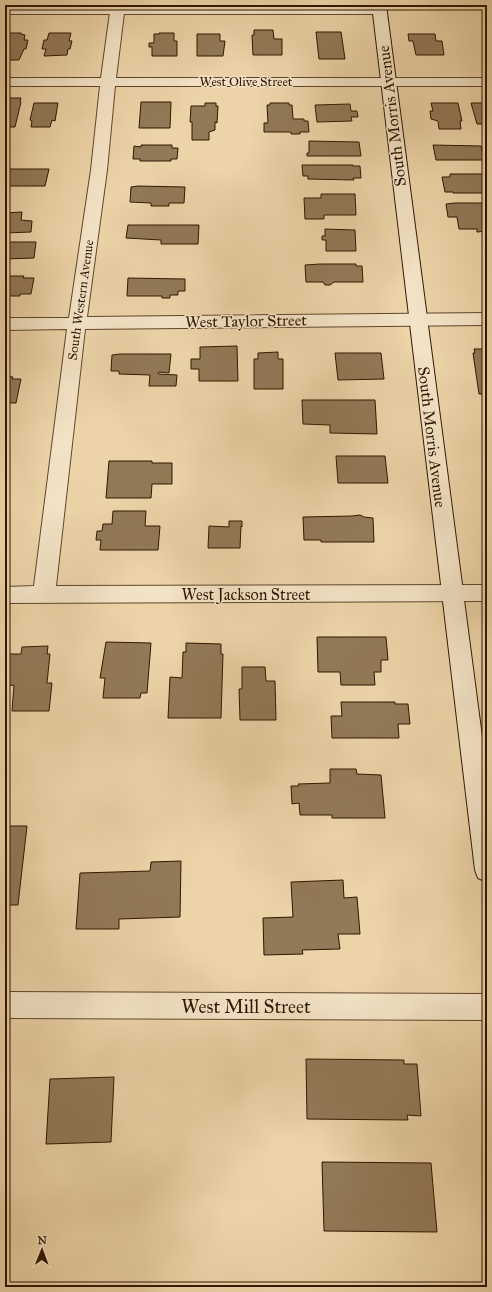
<svg xmlns="http://www.w3.org/2000/svg" width="492" height="1292" viewBox="0 0 492 1292" font-family="'IM FELL Great Primer',serif">
  <rect width="100%" height="100%" fill="#ecd4a8"/>
  <filter id="stains"><feTurbulence type="fractalNoise" baseFrequency=".005" numOctaves="4"/><feColorMatrix values="0 0 0 0 .2 0 0 0 0 .09 0 0 0 0 .02 0 0 0 .5 -.17"/></filter>
  <radialGradient id="worn" r=".72"><stop offset=".6" stop-color="#630" stop-opacity="0"/><stop offset="1" stop-color="#630" stop-opacity=".3"/></radialGradient>
  <g fill="#927957" stroke="#311600">
    <path d="M161,5h24v2h-22v-2z"/>
    <path d="M254,30h19l1,9h8v16h-29l-1,-20h2z"/>
    <path d="M316,32h25l4,27h-26z"/>
    <path d="M6,33h15v1l4,1 -1,5h4l-2,9h-2l-5,11h-14z"/>
    <path d="M49,33h22l-2,8h3l-2,8h-2l-1,6 -23,1 2,-7h-4l2,-9h3z"/>
    <path d="M159,33h15v8h3v15h-25v-9h-3v-4h5v-9h5z"/>
    <path d="M197,34h23v7h5l-2,15h-26z"/>
    <path d="M408,34h27l1,7h6l2,14h-28l-3,-14h-4z"/>
    <path d="M5,98h16l-1,4h1l-6,25h-10z"/>
    <path d="M141,102h30l-1,26h-31z"/>
    <path d="M34,103h24l-3,18 -3,-1 -2,7h-19l1,-6 -2,-1z"/>
    <path d="M205,103h11v3h2l-1,17 -2,-1v8l-6,2v8h-17v-18h-2l1,-16h14z"/>
    <path d="M270,103h19v2h3l1,14h11v2h4l1,11h-9v2h-9v-2h-27v-9h4l-1,-18h3z"/>
    <path d="M431,103h27l4,18h-2l1,8h-22l-1,-8 -7,-2 -1,-8h3z"/>
    <path d="M471,103h16v21h-10z"/>
    <path d="M350,104l1,7h6l1,6h-7l1,4 -35,1 -2,-17z"/>
    <path d="M309,141l50,1 2,14h-54v-3h2z"/>
    <path d="M141,145h31v3h6l-1,11h-6v2h-31v-2h-7l1,-13 7,1z"/>
    <path d="M433,145l48,1 3,14h-48z"/>
    <path d="M302,165h51v1h7l1,12h-8l1,2 -46,-1v-3h-5z"/>
    <path d="M5,169h44l-4,17h-40z"/>
    <path d="M450,174h37v19h-34v-1h-8l-3,-15h8z"/>
    <path d="M138,186l47,1 -1,16h-15v3h-18v-3l-21,-1 1,-15z"/>
    <path d="M321,194h34l1,21h-32v4h-19l-1,-21h17z"/>
    <path d="M455,203h32v28l-10,1v-3h-18l-2,-12h-9l-2,-13z"/>
    <path d="M22,212l-1,8 11,1 -1,11 -26,1v-20z"/>
    <path d="M128,225h71l-1,19h-37v-4l-35,-2z"/>
    <path d="M325,229l30,1 1,21h-30v-11h-4v-4h3z"/>
    <path d="M5,242h31l-2,16 -29,1z"/>
    <path d="M320,264h36v2h6l1,16h-29l-4,3h-5l-2,-3h-17l-1,-17z"/>
    <path d="M5,276h19l-1,2h11l-3,16h-11v2h-15z"/>
    <path d="M128,278l57,1v12h-7v4h-8v3h-8v-2h-35z"/>
    <path d="M237,346l1,35h-39v-12h-8v-10h9v-12z"/>
    <path d="M474,349h13v45h-8l-6,-41h2z"/>
    <path d="M278,352v7h5v30h-29v-30h4v-6z"/>
    <path d="M335,353h46l3,26 -46,1z"/>
    <path d="M120,354h51l-2,19 -10,-1 -1,2 19,1 -1,11h-27l1,-11 -31,-1v-3h-8l1,-16z"/>
    <path d="M5,376l8,1 -1,2h9l-5,24h-8l-1,2h-2z"/>
    <path d="M302,400h73l2,34 -47,-1v-8l-27,-1z"/>
    <path d="M336,456h49l3,27h-50z"/>
    <path d="M109,461h43v2h20v21h-20l-1,14h-45z"/>
    <path d="M113,511h33l-1,15h15l-2,24h-58l1,-10h-5l1,-9h5l1,-7h9z"/>
    <path d="M360,515l4,2 9,1 1,24h-53v-2h-17l-1,-23 49,-1z"/>
    <path d="M229,521h13v6l-1,-1 -1,22h-32l1,-22 20,1z"/>
    <path d="M317,637h69l2,23h-7v12h-7l1,13h-34l-1,-13h-22z"/>
    <path d="M106,642l45,1 -4,50h-6l-1,5h-37l2,-20h-5z"/>
    <path d="M186,643l35,1v10h2l-2,64h-53l2,-41 12,1 1,-26h3z"/>
    <path d="M48,646l-1,8h3l-3,29h5l-3,28h-37l2,-26 -8,1 1,-11h-2v-21h16l1,-7z"/>
    <path d="M242,667h23l1,14h9l1,39h-36l-1,-31h3z"/>
    <path d="M341,702h54v2h13l2,20h-12l1,14h-67l-1,-22h11z"/>
    <path d="M330,769h26l1,5 24,1 4,43h-53v-3h-32l-1,-12 -7,1 -1,-18h8l-1,-2 32,-1z"/>
    <path d="M5,826h22l-9,79h-13z"/>
    <path d="M181,861l-1,56 -61,2v10h-43l4,-56 70,-2 1,-9z"/>
    <path d="M343,880l1,18 13,-1 3,37h-22l2,15 -38,1 1,4 -39,1 -1,-37 30,-1 -2,-35z"/>
    <path d="M306,1059l98,1v4h13l4,52 -14,-1 1,5 -101,-1z"/>
    <path d="M114,1077l-3,65 -65,2 4,-65z"/>
    <path d="M5,1079h4l-4,40z"/>
    <path d="M322,1162l109,1 6,69 -113,-1z"/>
  </g>
  <g fill="none" stroke-linecap="round" stroke-linejoin="round">
    <defs>
      <path id="service" d="M5,8h375l4,3 -4,3h-375z"/>
      <g id="minor">
        <path d="M111,5h14l-9,73h371v8h-372l-8,84 -20,147 400,-4v12l-402,4 -29,257 431,-1v16l-482,2v-16l29,-1 33,-257 -62,1v-12h64l22,-148 9,-84h-95v-8h96z"/>
        <path d="M5,992l482,2v26l-482,-2z"/>
      </g>
      <path id="secondary" d="M372,5h14l101,770v107l-9,-4 -3,-8z"/>
    </defs>
    <use href="#service" stroke="#60462a" stroke-width="2"/>
    <use href="#minor" stroke="#60462a" stroke-width="2"/>
    <use href="#secondary" stroke="#311600" stroke-width="2"/>
    <use href="#service" fill="#f3e3c6" fill-rule="evenodd"/>
    <use href="#minor" fill="#f3e3c6" fill-rule="evenodd"/>
    <use href="#secondary" fill="#f3e3c6" fill-rule="evenodd"/>
  </g>
  <g text-anchor="middle" dominant-baseline="central" stroke-width="3" stroke-linejoin="round" paint-order="stroke">
    <g font-size="13" fill="#311600" stroke="#f3e3c6">
      <text x="246" y="82">West Olive Street</text>
      <text transform="translate(81 300) rotate(-82)">South Western Avenue</text>
    </g>
    <g font-size="16" fill="#311600" stroke="#f3e3c6">
      <text transform="translate(392 116) rotate(-97)">South Morris Avenue</text>
      <text transform="translate(246 321) rotate(-1)">West Taylor Street</text>
      <text transform="translate(432 437) rotate(83)">South Morris Avenue</text>
      <text x="246" y="594">West Jackson Street</text>
    </g>
    <g font-size="19" fill="#311600" stroke="#f3e3c6">
      <text x="246" y="1006">West Mill Street</text>
    </g>
  </g>
  <rect width="492" height="1292" fill="none" stroke="#ecd4a8" stroke-width="20"/>
  <rect x="6" y="6" width="480" height="1280" fill="none" stroke="#311600" stroke-width="2"/>
  <rect x="10" y="10" width="472" height="1272" fill="none" stroke="#311600"/>
  <g transform="translate(42 1250) rotate(1)" stroke="#f3e3c6" stroke-width="3" paint-order="stroke">
  <path d="M0-3L7 15L0 10L-7 15Z" fill="#311600"/>
  <text y="-6" font-size="11" font-weight="bold" text-anchor="middle" fill="#311600">N</text>
  </g>
  <rect width="100%" height="100%" filter="url(#stains)"/>
  <rect width="100%" height="100%" fill="url(#worn)"/>
</svg>
